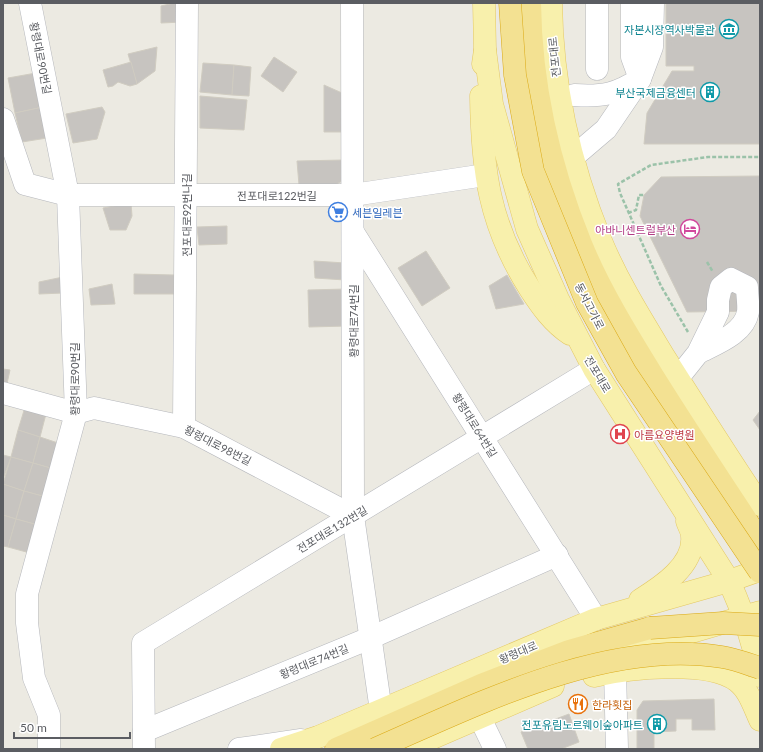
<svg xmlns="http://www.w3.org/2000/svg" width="763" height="752" viewBox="0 0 763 752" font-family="Lato,'Noto Sans KR',sans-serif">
  <rect width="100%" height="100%" fill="#eceae2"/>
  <g fill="#c7c4c0" stroke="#d0ccc1">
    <path d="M174,3h10l-1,19 -22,1v-17z"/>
    <path d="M666,3h94v141h-116l3,-31 25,-42h22v-5h-28z"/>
    <path d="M157,47l-2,24 -18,13 -9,-30z"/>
    <path d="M274,57l23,15 -14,20 -22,-16z"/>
    <path d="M131,62l6,22 -7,2 -12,-4 -5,4 -5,1 -5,-17z"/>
    <path d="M203,63l31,2 -2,30 -32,-3z"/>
    <path d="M234,65l17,2 -2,29 -17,-1z"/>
    <path d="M36,73l7,34 -28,6 -7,-35z"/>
    <path d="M324,85l18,8 1,39h-19z"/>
    <path d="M200,96l47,4 -3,30 -44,-2z"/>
    <path d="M43,107l4,31 -25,4 -7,-29z"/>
    <path d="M102,107l3,5 -8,27 -24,4 -7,-29z"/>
    <path d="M344,160l-2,21 -7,4h-36l-2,-24z"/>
    <path d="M760,176v135l-73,1 -47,-96 4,-21 17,-18z"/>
    <path d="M131,203l1,13 -6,14h-16l-7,-22z"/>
    <path d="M227,226v18l-28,1 -2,-18z"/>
    <path d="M426,251l24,37 -28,18 -24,-38z"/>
    <path d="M314,261l31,2v17l-30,-2z"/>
    <path d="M134,274l40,1v19h-40z"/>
    <path d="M507,275l17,29 -28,5 -7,-23z"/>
    <path d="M63,277v16l-24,1v-12z"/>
    <path d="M112,284l3,20 -24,1 -2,-16z"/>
    <path d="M346,289l1,37 -38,1 -1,-37z"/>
    <path d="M3,369l7,1 -4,18 -3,-1z"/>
    <path d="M26,404l21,6 -7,27 -22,-7z"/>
    <path d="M760,411v19l-7,-10z"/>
    <path d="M18,430l22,7 -7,26 -22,-6z"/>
    <path d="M40,437l21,7 -7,25 -21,-6z"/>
    <path d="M3,455l8,2 -8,22z"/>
    <path d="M11,457l22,6 -9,28 -21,-7z"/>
    <path d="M33,463l21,6 -8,28 -22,-6z"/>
    <path d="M3,484l21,7 -8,28 -13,-4z"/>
    <path d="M24,491l22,6 -8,28 -22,-6z"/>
    <path d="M3,515l13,4 -8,28 -5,-1z"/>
    <path d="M16,519l22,6 -8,28 -22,-6z"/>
    <path d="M714,699l1,31h-23v-11h-16v12l-22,1v17h-17v-39l6,-9z"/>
    <path d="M569,714l10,28 -18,7h-33l-7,-17z"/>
  </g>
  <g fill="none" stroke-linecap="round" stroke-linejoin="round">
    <defs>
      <g id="minor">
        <path d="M30,3l38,192 8,218 -49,181v29l7,55 15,37v34"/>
        <path d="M352,3l1,513 28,195"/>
        <path d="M597,69v-66"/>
        <path d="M574,95c30,2 42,-1 66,-16l-8,-22v-54"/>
        <path d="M3,119l22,65 43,11h285l132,-20"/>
        <path d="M572,158l34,-29 34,-50 12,-32 1,-44"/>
        <path d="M353,232l243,387"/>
        <path d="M678,378l20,-25 20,-41v-12l3,-13 10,-8 16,8c0,8 2,17 1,25 -4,22 -33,32 -50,41"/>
        <path d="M3,393l73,20 18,-5 90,19 169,89"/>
        <path d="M184,427l3,-424"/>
        <path d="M615,671l2,78"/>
        <path d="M480,718l15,31"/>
        <path d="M144,731l226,-93 187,-83"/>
        <path d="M144,749l-1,-106 451,-274"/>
        <path d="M239,749l62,-9"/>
      </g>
      <g id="major">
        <path d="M551,3c1,82 19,162 50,238 17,41 41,79 64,117 31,49 62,98 95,147"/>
        <path d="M485,50l7,54 35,125 31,70 36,70 135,212c15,33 24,60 31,95"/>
        <path d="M483,64l2,-14 -1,-47"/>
        <path d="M481,96c1,74 8,129 49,193 11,17 23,34 40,45"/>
        <path d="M640,600c21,-13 55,-35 52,-64 0,-5 -4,-11 -5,-15"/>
        <path d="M620,653l140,-41"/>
        <path d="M594,676c34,-8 114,-17 143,5 12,9 17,26 23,39"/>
        <path d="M281,749l37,-12 278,-118 133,-38 31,-11"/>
        <path d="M407,749l146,-63"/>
      </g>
      <g id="highway">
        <path d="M530,3c1,82 20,165 51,241 19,46 46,90 72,132 35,56 71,110 107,165"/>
        <path d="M336,749l145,-64 88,-34 81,-23"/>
      </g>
    </defs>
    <use href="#minor" stroke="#b5b7bc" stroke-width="23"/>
    <use href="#major" stroke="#e4c863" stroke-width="23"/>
    <use href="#highway" stroke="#dba914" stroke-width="23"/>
    <g stroke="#9bc2a9" stroke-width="2.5" stroke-dasharray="4 2" stroke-linecap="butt">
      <path d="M628,213l8,-3 3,-15h5"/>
      <path d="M707,262l6,10"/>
      <path d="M688,332l-27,-46 -41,-93 -2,-9 33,-19 57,-8h52"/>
    </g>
    <use href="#minor" stroke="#fff" stroke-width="22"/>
    <use href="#major" stroke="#f8f0ac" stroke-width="22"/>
    <use href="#highway" stroke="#f3e192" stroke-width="22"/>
    <defs>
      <g id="highway-bridge">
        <path d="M510,3l5,72 18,96 54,132 39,70 134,199"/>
        <path d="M650,628l73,-5 37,2"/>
        <path d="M375,749c103,-45 233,-111 347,-92 13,2 26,7 38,11"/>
      </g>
    </defs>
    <use href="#highway-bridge" stroke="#dba914" stroke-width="23" stroke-linecap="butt"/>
    <use href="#highway-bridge" stroke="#f3e192" stroke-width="22"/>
  </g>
  <defs>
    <symbol id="museum-ring" viewBox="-11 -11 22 22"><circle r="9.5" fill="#fff" stroke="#0f9aa8" stroke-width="1.5"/><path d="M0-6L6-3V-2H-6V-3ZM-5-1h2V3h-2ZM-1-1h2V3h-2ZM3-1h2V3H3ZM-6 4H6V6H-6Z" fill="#0f9aa8"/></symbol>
    <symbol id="building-ring" viewBox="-11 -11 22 22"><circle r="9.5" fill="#fff" stroke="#0f9aa8" stroke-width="1.5"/><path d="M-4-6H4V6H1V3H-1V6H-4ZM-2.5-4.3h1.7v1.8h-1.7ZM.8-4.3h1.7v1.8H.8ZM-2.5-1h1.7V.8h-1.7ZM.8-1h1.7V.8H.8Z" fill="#0f9aa8"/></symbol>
    <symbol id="supermarket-ring" viewBox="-11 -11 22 22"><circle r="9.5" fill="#fff" stroke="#3f7fe0" stroke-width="1.5"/><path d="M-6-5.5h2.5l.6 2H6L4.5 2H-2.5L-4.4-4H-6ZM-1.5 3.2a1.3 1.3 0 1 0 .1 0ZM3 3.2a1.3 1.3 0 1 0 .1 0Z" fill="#3f7fe0"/></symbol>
    <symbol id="hotel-ring" viewBox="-11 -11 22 22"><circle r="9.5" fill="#fff" stroke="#d1479c" stroke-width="1.5"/><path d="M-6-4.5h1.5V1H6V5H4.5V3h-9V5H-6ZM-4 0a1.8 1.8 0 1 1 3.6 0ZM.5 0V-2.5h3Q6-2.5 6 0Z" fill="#d1479c"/></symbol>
    <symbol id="hospital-ring" viewBox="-11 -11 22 22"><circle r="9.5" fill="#fff" stroke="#e0444e" stroke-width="1.5"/><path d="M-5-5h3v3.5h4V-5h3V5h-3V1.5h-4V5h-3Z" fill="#e0444e"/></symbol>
    <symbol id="restaurant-ring" viewBox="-11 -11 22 22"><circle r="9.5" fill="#fff" stroke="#e8710a" stroke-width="1.5"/><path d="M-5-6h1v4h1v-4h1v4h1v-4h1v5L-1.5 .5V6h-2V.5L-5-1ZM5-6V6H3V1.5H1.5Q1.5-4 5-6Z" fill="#e8710a"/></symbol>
  </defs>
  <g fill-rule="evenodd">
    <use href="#museum-ring" x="718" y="18" width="22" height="22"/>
    <use href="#building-ring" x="699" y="81" width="22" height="22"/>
    <use href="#supermarket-ring" x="327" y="201" width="22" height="22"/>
    <use href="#hotel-ring" x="679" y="218" width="22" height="22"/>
    <use href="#hospital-ring" x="609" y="423" width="22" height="22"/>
    <use href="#restaurant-ring" x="567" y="693" width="22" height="22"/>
    <use href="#building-ring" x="646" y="713" width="22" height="22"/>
  </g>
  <g text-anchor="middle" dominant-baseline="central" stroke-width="3" stroke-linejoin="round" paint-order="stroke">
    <g font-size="11" fill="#0d838f" stroke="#fff" text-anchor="end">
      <text x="715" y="29">자본시장역사박물관</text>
      <text x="696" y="92">부산국제금융센터</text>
      <text x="643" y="724">전포유림노르웨이숲아파트</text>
    </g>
    <g font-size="11" fill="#5b5d62" stroke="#fff">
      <text transform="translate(554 57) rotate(-96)">전포대로</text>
      <text transform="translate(41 58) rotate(79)">황령대로90번길</text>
      <text x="277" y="195">전포대로122번길</text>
      <text transform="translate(186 215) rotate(-90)">전포대로92번나길</text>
      <text transform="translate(590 306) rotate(63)">동서고가로</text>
      <text transform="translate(353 321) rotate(-90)">황령대로74번길</text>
      <text transform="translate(598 374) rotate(59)">전포대로</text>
      <text transform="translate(74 379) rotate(-90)">황령대로90번길</text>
      <text transform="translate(475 425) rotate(58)">황령대로64번길</text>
      <text transform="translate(218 445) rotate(27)">황령대로98번길</text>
      <text transform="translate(332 529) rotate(-31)">전포대로132번길</text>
      <text transform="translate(518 652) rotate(-23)">황령대로</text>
      <text transform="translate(314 661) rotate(-22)">황령대로74번길</text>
    </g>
    <g font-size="11" fill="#366cbe" stroke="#fff" text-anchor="start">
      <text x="352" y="212">세븐일레븐</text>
    </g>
    <g font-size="11" fill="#b23c85" stroke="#fff" text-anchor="end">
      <text x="676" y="229">아바니센트럴부산</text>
    </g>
    <g font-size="11" fill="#be3a42" stroke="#fff" text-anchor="start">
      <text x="634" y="434">아름요양병원</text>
    </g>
    <g font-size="11" fill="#c56008" stroke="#fff" text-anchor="start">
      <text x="592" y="704">한라횟집</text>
    </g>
  </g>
  <rect width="763" height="752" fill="none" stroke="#5b5d62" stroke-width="8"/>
  <path d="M14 732v6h116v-6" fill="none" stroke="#5b5d62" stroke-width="2"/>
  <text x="20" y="732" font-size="12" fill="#5b5d62" stroke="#ffffff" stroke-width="3" paint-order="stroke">50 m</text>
</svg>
